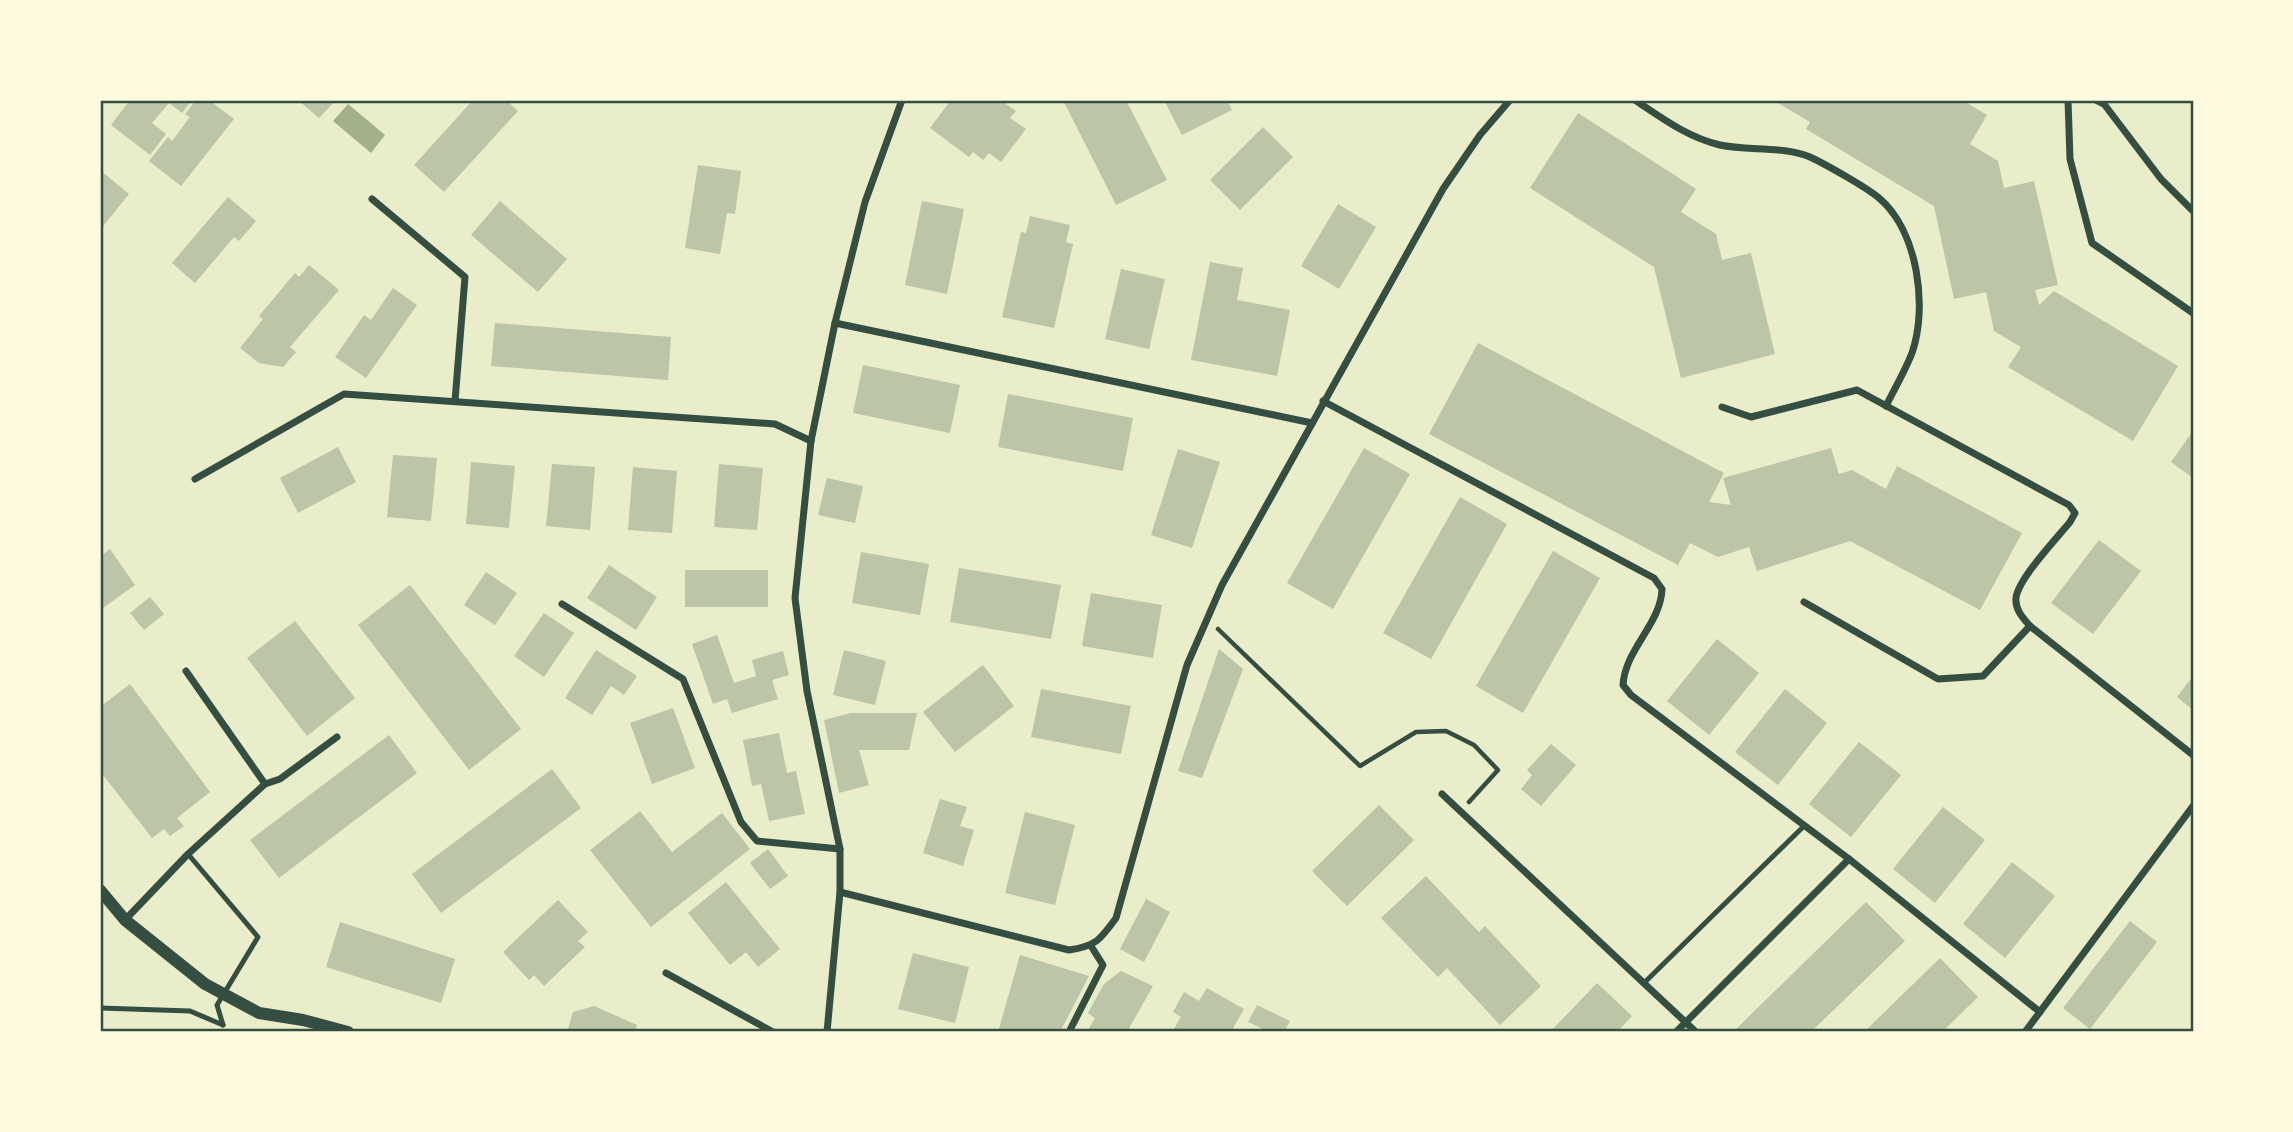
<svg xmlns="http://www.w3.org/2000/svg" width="2293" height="1132" viewBox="0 0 2293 1132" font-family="'Nunito Sans',sans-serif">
  <rect width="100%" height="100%" fill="#e9edc9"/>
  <path fill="#a3b18a" d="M348,104l37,31 -14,18 -38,-32z"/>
  <g fill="#bcc5a7">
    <path d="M130,100h62l-10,13 -13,-10 -17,20 14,11 -16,21 -39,-30z"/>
    <path d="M196,100h13l25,19 -53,67 -32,-25 19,-24 4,4 18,-24 -5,-3z"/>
    <path d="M298,100h38l-17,18z"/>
    <path d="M473,100h33l12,11 -74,81 -30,-27z"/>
    <path d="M951,100h58l-3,4 10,7 -6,7 16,11 -25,33 -12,-9 -6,7 -10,-8 -4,5 -39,-29z"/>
    <path d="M1063,100h63l41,80 -51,25z"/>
    <path d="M1164,100h63l5,10 -50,25z"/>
    <path d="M1773,100h189l25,15 -17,29 28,17 6,27 30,-7 24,104 -23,5 4,15 15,-14 124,75 -45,75 -125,-74 13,-20 -27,-16 -8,-39 -32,7 -20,-93 -128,-77 4,-7z"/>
    <path d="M1578,113l118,76 -15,23 35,22 6,26 29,-7 24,101 -94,24 -27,-111 -124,-79z"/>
    <path d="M1263,127l30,30 -53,53 -30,-30z"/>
    <path d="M698,165l43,6 -6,43 -8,-1 -7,41 -35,-6z"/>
    <path d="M100,170l29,24 -29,36z"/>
    <path d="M228,197l28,24 -17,20 -5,-4 -39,46 -23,-20z"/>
    <path d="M500,201l67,58 -29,33 -67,-57z"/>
    <path d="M922,201l42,8 -17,85 -42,-9z"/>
    <path d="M1338,204l38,23 -37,62 -38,-23z"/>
    <path d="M1030,216l40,9 -4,17 7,2 -19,84 -52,-11 19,-85 5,1z"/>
    <path d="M1210,262l33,6 -6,32 53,10 -13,66 -86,-16z"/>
    <path d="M309,265l30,25 -49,57 6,5 -13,15 -24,-4 -19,-15 23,-29 -4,-3 36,-43 4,4z"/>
    <path d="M1121,269l44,10 -16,70 -44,-10z"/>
    <path d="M393,288l24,17 -51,73 -31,-21 29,-42 7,5z"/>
    <path d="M495,323l176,14 -3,43 -177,-14z"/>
    <path d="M1478,343l246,130 -15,29 22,3 -8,-27 108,-30 8,26 13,-4 34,19 11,-23 125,67 -42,77 -130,-69 -93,30 -8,-24 -31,10 -28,-14 -12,22 -249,-131z"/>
    <path d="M863,365l97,20 -10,48 -97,-20z"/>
    <path d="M1008,394l125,24 -10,53 -125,-24z"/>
    <path d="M2193,431v47l-22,-16z"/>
    <path d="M338,447l18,35 -58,31 -18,-35z"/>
    <path d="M1364,448l46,26 -77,135 -46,-26z"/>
    <path d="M1178,449l42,13 -28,86 -41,-13z"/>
    <path d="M393,455l44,3 -6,63 -44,-4z"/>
    <path d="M471,462l44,4 -6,62 -43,-4z"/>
    <path d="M552,464l43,3 -5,63 -44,-4z"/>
    <path d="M719,464l44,4 -6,62 -43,-3z"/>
    <path d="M633,467l44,4 -5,62 -44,-3z"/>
    <path d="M827,478l36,8 -8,37 -37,-8z"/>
    <path d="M1460,497l47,27 -76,135 -48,-26z"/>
    <path d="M2099,540l42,31 -48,63 -42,-31z"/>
    <path d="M110,549l25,36 -35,25v-53z"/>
    <path d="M1553,551l47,27 -77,135 -47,-27z"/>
    <path d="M861,552l68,12 -9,51 -68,-12z"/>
    <path d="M609,565l48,32 -21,33 -49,-32z"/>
    <path d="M959,568l102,17 -10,54 -101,-17z"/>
    <rect x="685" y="570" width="83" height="37"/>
    <path d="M486,572l31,21 -22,32 -31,-20z"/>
    <path d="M410,585l111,144 -52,41 -111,-145z"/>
    <path d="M1091,593l71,12 -9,53 -71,-12z"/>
    <path d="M150,597l14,17 -20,16 -14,-17z"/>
    <path d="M544,613l30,20 -30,44 -30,-21z"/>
    <path d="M295,621l60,77 -48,38 -60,-78z"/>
    <path d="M717,635l17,48 22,-7 -4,-16 31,-9 6,24 -17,5 6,19 -46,14 -5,-14 -14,5 -21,-60z"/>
    <path d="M1717,639l42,34 -50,62 -42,-34z"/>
    <path d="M1219,649l24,20 -41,109 -24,-7z"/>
    <path d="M596,650l41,26 -13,19 -13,-9 -19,29 -27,-17z"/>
    <path d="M844,650l42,11 -11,44 -42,-10z"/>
    <path d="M983,665l31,41 -59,46 -32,-40z"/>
    <path d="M2193,676v34l-16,-13z"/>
    <path d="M130,684l80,108 -33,26 7,8 -14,10 -6,-7 -12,9 -52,-67v-64z"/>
    <path d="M1041,689l90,17 -10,48 -90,-17z"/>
    <path d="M1785,689l42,34 -49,62 -43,-33z"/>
    <path d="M673,708l22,60 -43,16 -22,-61z"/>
    <path d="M851,713h66l-8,37h-50l10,35 -30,8 -15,-73z"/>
    <path d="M779,733l8,40 9,-2 9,43 -36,7 -8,-37 -9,2 -9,-46z"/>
    <path d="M389,735l28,38 -138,105 -29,-38z"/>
    <path d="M1859,742l42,33 -50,62 -42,-33z"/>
    <path d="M1551,744l25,21 -35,41 -20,-17 11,-14 -5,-5z"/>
    <path d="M552,769l29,39 -140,105 -29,-39z"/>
    <path d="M940,799l27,8 -7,19 14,4 -11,36 -40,-13z"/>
    <path d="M1379,805l35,35 -67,66 -35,-35z"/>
    <path d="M1943,807l42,33 -50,63 -42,-34z"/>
    <path d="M640,811l32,41 50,-39 28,36 -99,78 -61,-77z"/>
    <path d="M1025,812l50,13 -20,80 -50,-12z"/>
    <path d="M768,849l20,27 -18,13 -20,-26z"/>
    <path d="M2012,862l43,34 -50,62 -42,-34z"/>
    <path d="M1426,876l53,56 6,-6 56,60 -41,39 -53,-57 -9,9 -57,-59z"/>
    <path d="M726,882l54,67 -22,18 -12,-15 -16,13 -42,-52z"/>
    <path d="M1146,899l24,13 -26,50 -24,-13z"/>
    <path d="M558,900l30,32 -10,9 7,6 -41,39 -10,-11 -5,5 -26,-28z"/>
    <path d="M1866,902l39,39 -94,91h-78z"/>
    <path d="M2130,921l27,21 -67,87 -27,-21z"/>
    <path d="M340,922l115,37 -14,44 -115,-36z"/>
    <path d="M913,953l56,14 -14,56 -57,-14z"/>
    <path d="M1020,955l69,21 -29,56h-62z"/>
    <path d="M1940,958l38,39 -36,35h-78z"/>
    <path d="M1121,971l32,15 -26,46h-40l8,-14 -7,-5 16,-29z"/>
    <path d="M1597,983l35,33 -15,16h-67z"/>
    <path d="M1207,988l37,21 -13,23h-59l9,-15 -8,-5 11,-20 15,9z"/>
    <path d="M1257,1005l33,16 -6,11h-23l2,-3 -15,-7z"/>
    <path d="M594,1006l43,19 -2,7h-68l6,-20z"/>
  </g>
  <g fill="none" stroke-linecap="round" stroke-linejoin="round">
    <path stroke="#344e41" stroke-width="4.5" d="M1218,629l142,137 56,-34 30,-1 28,14 24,25 -29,32"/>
    <g stroke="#344e41" stroke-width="5">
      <path d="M188,854l70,83 -41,68 6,20"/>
      <path d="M1644,983l160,-157"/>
      <path d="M100,1008l90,3 33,14"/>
    </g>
    <g stroke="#344e41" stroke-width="7">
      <path d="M1635,100c27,18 52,37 85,45 27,6 65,1 90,12 15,7 56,30 69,41 39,33 49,109 33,155 -7,18 -17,35 -26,53"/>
      <path d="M2068,100l2,59 22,84 101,70"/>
      <path d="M2096,100l8,4 57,75 32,32"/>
      <path d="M372,199l93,78 -10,124"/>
      <path d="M835,323l477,100"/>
      <path d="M1323,401l331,177 8,11c-1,35 -37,60 -39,96l8,10 218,164 191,153"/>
      <path d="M1722,407l29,10 106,-27 212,115 6,8 -5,9c-13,16 -52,57 -54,76 -1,12 7,20 14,28l163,129"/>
      <path d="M195,479l149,-85 431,30 36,17"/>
      <path d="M1804,602l134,77 45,-3 47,-50"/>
      <path d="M562,604l121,75 58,143 16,19 83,8"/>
      <path d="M186,671l79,113"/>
      <path d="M1442,794l254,238"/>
      <path d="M840,892l229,58c27,-4 31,-10 47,-32l71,-253 35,-80 221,-396 37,-54 30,-35"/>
      <path d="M125,920l63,-66 77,-70 15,-5 57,-42"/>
      <path d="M666,973l107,59"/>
      <path d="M827,1032l13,-140v-43l-33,-158 -12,-93 16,-157 24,-118 30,-121 37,-102"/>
      <path d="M1069,1032l34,-67 -12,-19"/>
      <path d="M1676,1032l173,-173"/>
      <path d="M2025,1032l168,-226"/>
    </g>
    <path stroke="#344e41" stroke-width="12" d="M100,890l25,30 80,64 54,29 44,7 45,12"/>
  </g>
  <rect width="2293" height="1132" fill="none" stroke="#fefae0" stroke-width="203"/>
  <rect x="102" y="102" width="2090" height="928" fill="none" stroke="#344e41" stroke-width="2.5"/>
</svg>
